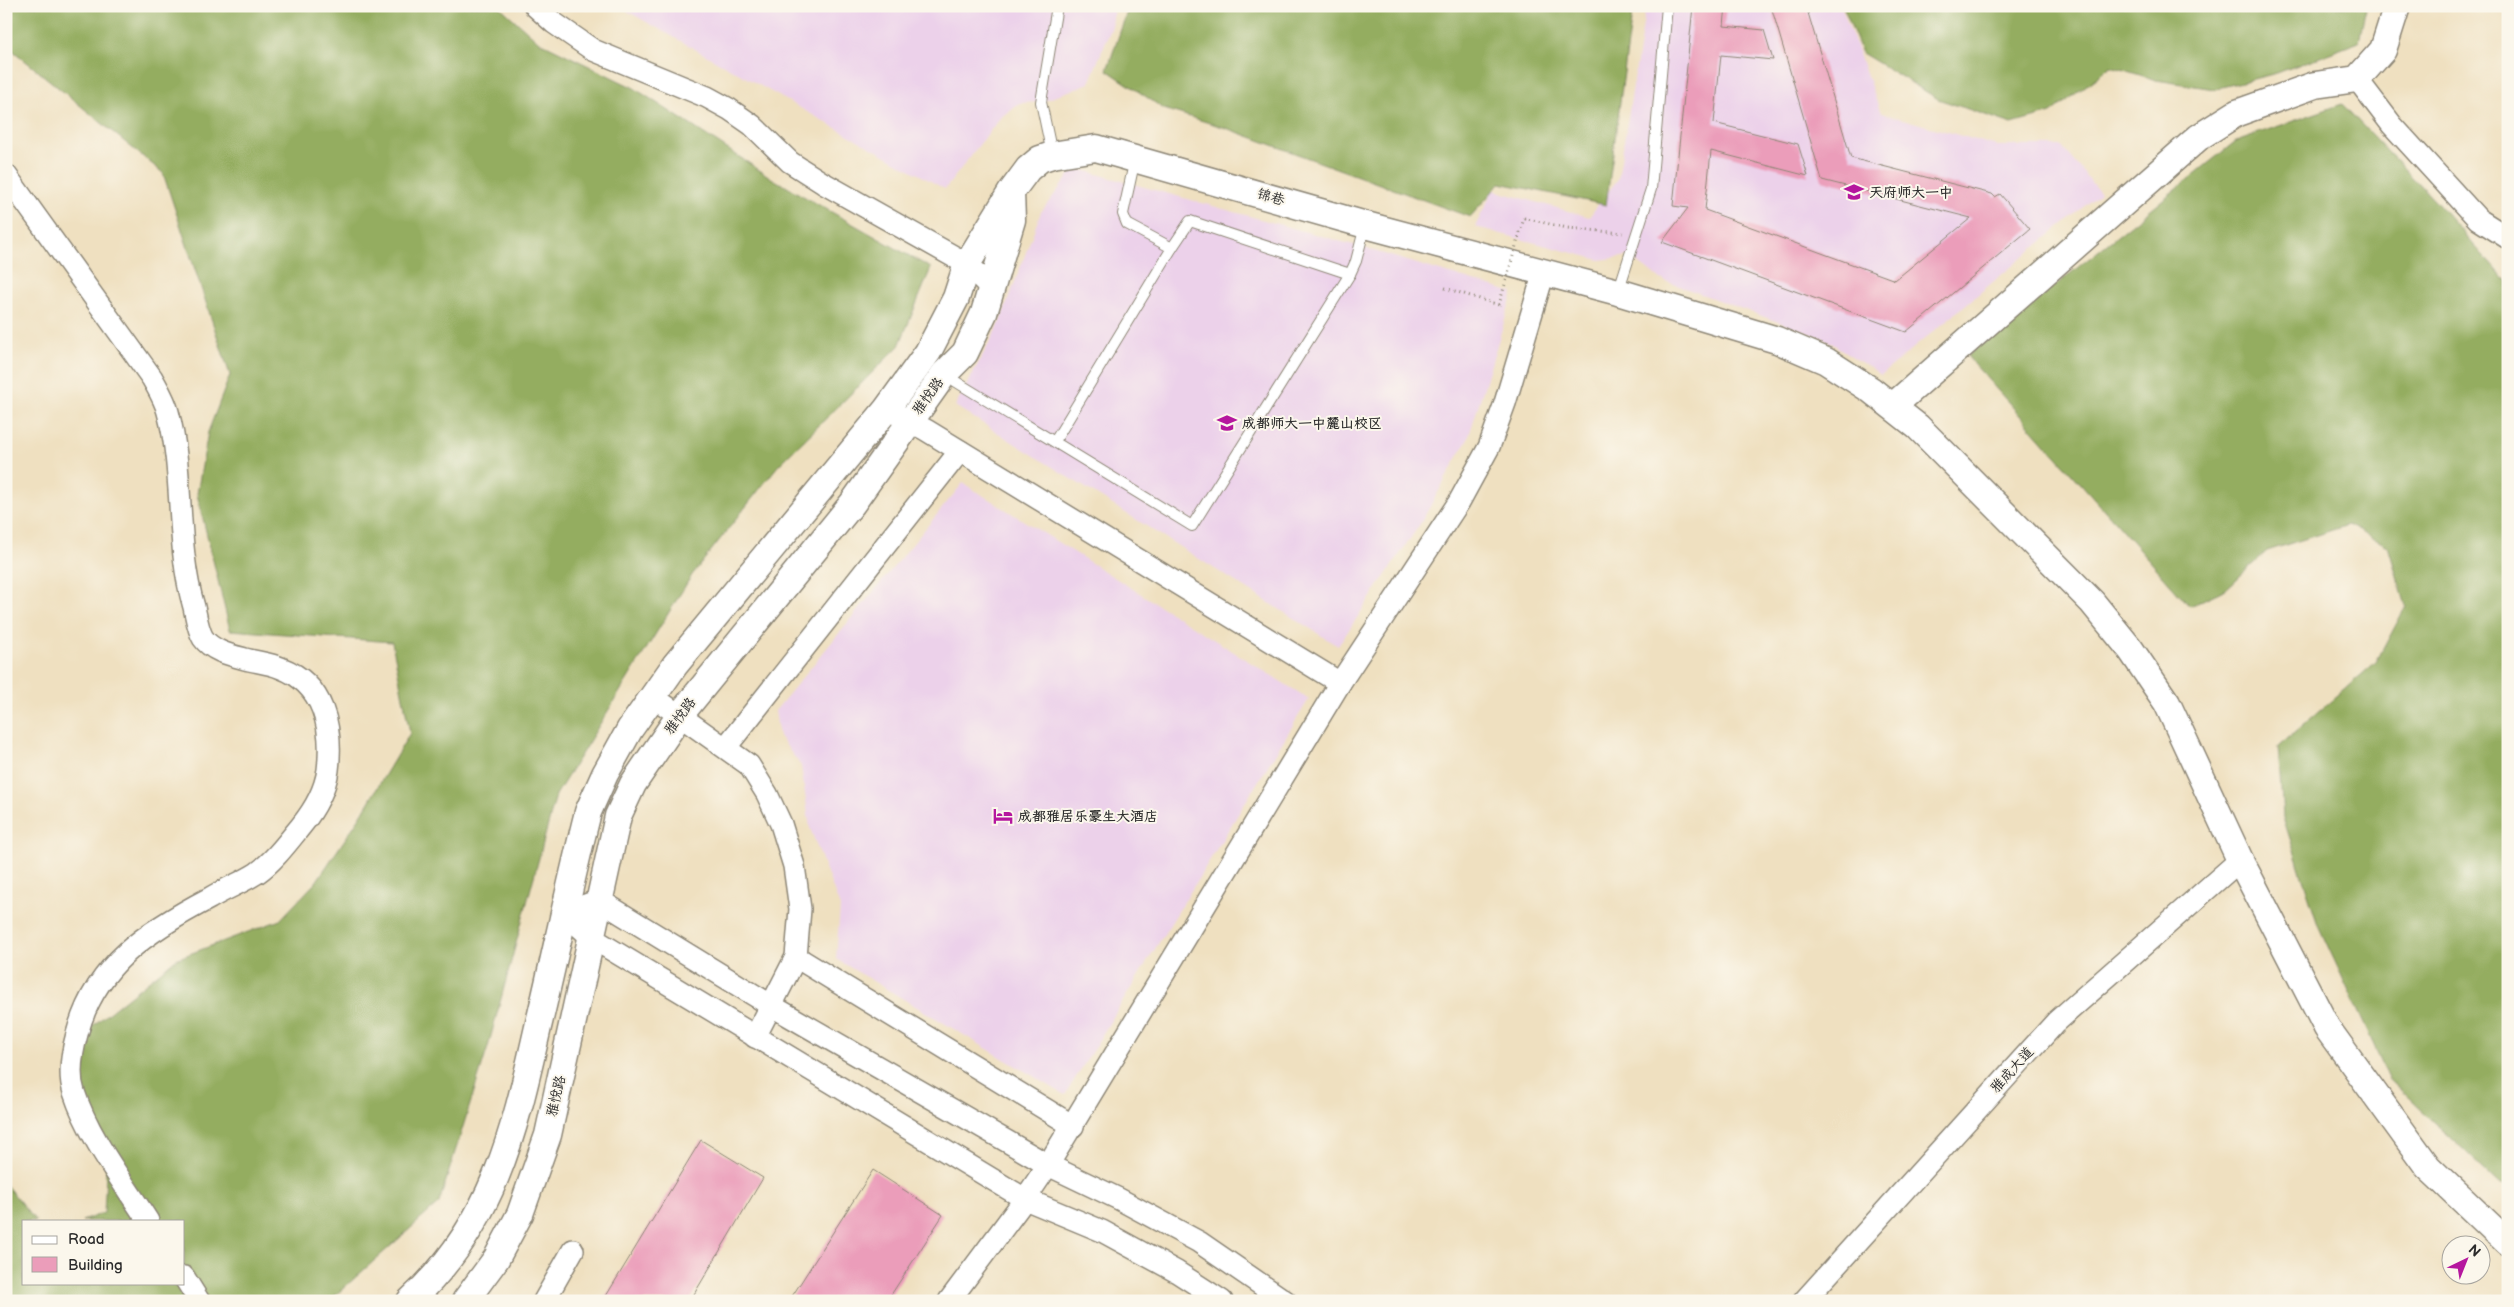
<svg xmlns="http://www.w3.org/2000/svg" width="2514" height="1307" viewBox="0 0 2514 1307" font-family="'Balsamiq Sans','LXGW WenKai TC',sans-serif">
  <rect width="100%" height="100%" fill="#fbf7ec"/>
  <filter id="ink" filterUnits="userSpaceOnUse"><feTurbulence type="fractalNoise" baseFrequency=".02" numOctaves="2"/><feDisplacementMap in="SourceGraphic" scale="10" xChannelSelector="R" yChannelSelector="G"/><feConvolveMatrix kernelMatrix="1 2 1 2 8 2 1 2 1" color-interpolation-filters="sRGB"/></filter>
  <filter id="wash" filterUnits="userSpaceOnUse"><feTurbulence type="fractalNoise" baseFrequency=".0096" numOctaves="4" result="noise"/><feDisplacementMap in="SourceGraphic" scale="20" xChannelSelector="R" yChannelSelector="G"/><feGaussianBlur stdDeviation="1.12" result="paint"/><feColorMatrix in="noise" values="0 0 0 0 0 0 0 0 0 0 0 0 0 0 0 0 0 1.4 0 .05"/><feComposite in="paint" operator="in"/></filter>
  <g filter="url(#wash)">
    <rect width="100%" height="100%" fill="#efe0c0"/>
    <g fill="#ecd1ea">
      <path d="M618,6h496l-2,20 -23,57 -48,19 -22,1 -19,15 -55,71z"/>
      <path d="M1646,6h195l40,107 116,33h64l39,47 -219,182 -56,-36 -165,-60 -31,-23 -29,4 -125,-33 18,-37 96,27 29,-38z"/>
      <path d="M1075,168l286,79 152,46 -45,146 -48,85 -82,122 -383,-240 44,-81 42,-113z"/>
      <path d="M963,483l346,216 -244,396 -229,-136 4,-52 -30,-79 -9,-62 -22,-30 -4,-25z"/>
    </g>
    <g fill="#94ad60" stroke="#606c46">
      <path d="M6,6h493l39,35 96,47 139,91 158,89 -32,78 -122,121 -85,108 -136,220 -68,252 -49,156 -110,98h-323v-116l30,36h-12v62h160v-62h-102l22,-8 3,-59 -26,-65 10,-62 85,-68 104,-39 36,-38 44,-65 50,-84 -18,-91 -162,-12 -33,-136 11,-62 22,-57 -67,-202 -157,-128z"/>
      <path d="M1129,6h504l-27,199 -106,-22 -30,34 -244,-89 -62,-19 -57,-39z"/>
      <path d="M1843,6h523l-7,36 -82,31 -63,16 -58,-9 -45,-14 -60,47 -39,11 -74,-25 -76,-46z"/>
      <path d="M2342,104l93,97 68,77 5,2v905h-7l-111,-105 -72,-155 -35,-108 -5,-70 98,-85 30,-56 -18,-60 -40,-21 -81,26 -41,38 -36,17 -223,-250 269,-215z"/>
    </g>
    <g id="blocks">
      <g fill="#eb9dba">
        <path d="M1693,6h33l-2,20 40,4 9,30 -52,-5 -7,68 84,21 10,32 -97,-25 -6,59 190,70 76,-62 -149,-38 -51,-174h35l45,152 141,36 3,3 5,-3 30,35 -124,103 -244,-90 26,-34 -15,-2z"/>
        <path d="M701,1140l62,38 -73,123h-87z"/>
        <path d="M873,1170l70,45 -56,86h-98z"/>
      </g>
    </g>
  </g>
  <g filter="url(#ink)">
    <use href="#blocks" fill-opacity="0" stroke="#8d8676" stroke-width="1"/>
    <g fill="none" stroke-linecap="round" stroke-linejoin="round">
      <defs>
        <g id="service">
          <path d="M1052,154l-11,-52 16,-96"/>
          <path d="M1172,248l18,-27 160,53"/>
          <path d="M1618,292l33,-103 16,-183"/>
          <path d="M945,375l247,151 158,-252 6,-13 9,-35"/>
          <path d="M1055,441l117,-193 -45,-24 -4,-10 12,-55"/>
        </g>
        <g id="minor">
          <path d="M535,6l19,17 39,27 114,47 22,12 23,16 38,37 33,21 144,81 25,25"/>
          <path d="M2357,79l35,46 86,94 30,19"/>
          <path d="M6,175l146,203c6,11 13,22 16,34 17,63 7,131 26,195 2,9 4,23 9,31 9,13 27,17 42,21 11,3 25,4 36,9 43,16 52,60 47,102 -3,21 -14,40 -27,56 -13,16 -27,35 -44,47 -14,9 -32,16 -47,25 -61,32 -115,66 -133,136 -5,18 -9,40 -3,58 15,46 48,88 74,129"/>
          <path d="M898,415l28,15 414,253"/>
          <path d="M652,696l97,69 18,29 14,30 13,42 6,43 -4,48 -41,80"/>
          <path d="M726,747l234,-296"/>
          <path d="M796,957l277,169"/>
          <path d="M184,1277l15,24"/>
          <path d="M544,1301l29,-51"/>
          <path d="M949,1301l76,-102 23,-34 292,-482 119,-181 30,-55 16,-44 39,-131"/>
          <path d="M1222,1301l-45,-29 -75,-41 -77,-32 -433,-261 -28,-25 35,-13 173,106 276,159 71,34 80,43 86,59"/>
          <path d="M1804,1301l252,-279 184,-162"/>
        </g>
        <g id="tertiary">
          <path d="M1893,406l306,-269 38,-24 78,-28 42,-6 26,-29 14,-44"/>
          <path d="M410,1301c84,-77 104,-168 128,-274 17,-71 32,-144 50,-215l17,-38 25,-45 45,-64 211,-255 42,-58 28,-54 11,-34 44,-72 17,-23 12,-10 12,-4 44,-7 270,77 252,67 159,48 49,21 45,29 47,37 174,175 39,48 36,53 73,157 87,168 101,139 80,76"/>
          <path d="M465,1301l31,-42 24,-45 28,-79 70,-319 15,-32 47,-69 172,-211 92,-130 21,-21 19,-40 28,-93 -1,-27"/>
        </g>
      </defs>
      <use href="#service" stroke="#8d8676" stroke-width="12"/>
      <use href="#minor" stroke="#8d8676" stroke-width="24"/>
      <use href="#tertiary" stroke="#8d8676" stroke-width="29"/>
      <g stroke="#8d8676" stroke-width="3" stroke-dasharray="1 4" stroke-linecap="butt">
        <path d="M1524,218l43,10 56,5"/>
        <path d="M1445,288l54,17"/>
      </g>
      <use href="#service" stroke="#fff" stroke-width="10"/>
      <use href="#minor" stroke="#fff" stroke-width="21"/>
      <use href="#tertiary" stroke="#fff" stroke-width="26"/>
      <path stroke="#8d8676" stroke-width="3" stroke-dasharray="1 4" stroke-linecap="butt" d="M1499,305l25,-87"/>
    </g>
  </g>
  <defs>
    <symbol id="school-bare" viewBox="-9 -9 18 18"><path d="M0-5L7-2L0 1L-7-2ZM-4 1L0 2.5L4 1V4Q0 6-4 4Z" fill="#b5179e" stroke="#fbf7ec" stroke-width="2.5" paint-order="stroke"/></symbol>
    <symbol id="hotel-bare" viewBox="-9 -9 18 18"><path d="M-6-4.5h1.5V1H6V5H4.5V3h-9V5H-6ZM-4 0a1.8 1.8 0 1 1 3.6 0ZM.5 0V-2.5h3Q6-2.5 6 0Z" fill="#b5179e" stroke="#fbf7ec" stroke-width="2.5" paint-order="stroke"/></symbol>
  </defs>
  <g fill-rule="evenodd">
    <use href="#school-bare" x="1840" y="178" width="28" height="28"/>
    <use href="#school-bare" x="1213" y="409" width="28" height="28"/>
    <use href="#hotel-bare" x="989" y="802" width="28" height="28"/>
  </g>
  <g text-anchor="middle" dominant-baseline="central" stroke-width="4" stroke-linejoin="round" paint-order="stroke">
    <g font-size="14" font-weight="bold" fill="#2b2b2b" stroke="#fbf7ec" text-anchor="start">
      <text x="1869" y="192">天府师大一中</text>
      <text x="1242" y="423">成都师大一中麓山校区</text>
      <text x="1018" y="816">成都雅居乐豪生大酒店</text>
    </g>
    <g font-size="14" fill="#2b2b2b" stroke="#fbf7ec">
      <text transform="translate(1271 197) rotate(16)">锦巷</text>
      <text transform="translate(928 396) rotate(-54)">雅悦路</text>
      <text transform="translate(680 716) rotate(-53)">雅悦路</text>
      <text transform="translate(2012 1070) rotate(-48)">雅成大道</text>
      <text transform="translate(556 1096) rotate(-77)">雅悦路</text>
    </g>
  </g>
  <rect width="2514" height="1307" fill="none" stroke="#fbf7ec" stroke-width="25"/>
  <rect x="22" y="1220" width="162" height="65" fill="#fbf7ec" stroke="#a8a59f"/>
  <rect x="32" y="1236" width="25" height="8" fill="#ffffff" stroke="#a8a59f"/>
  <text x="68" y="1244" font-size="15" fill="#2b2b2b">Road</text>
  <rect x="32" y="1257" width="25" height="15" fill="#eb9dba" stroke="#a8a59f"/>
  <text x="68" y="1270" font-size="15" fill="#2b2b2b">Building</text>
  <g transform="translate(2466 1260) rotate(43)"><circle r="24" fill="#fbf7ec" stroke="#a8a59f"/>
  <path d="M0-4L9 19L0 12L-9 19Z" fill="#b5179e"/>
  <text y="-8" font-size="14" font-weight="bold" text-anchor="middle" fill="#2b2b2b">N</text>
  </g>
</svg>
